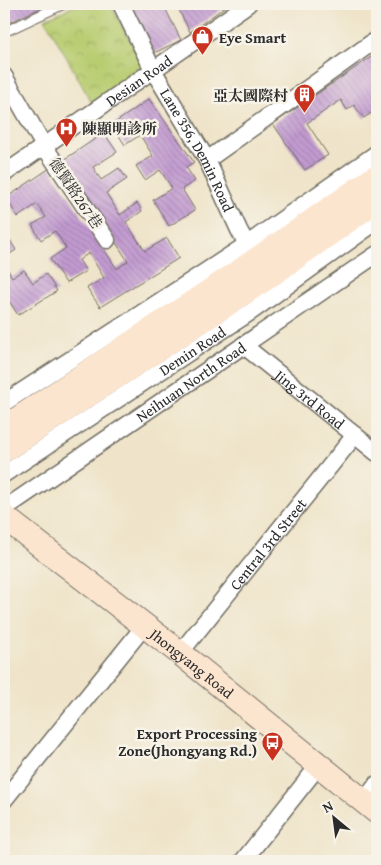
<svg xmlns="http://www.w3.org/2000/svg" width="381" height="865" viewBox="0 0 381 865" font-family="'Gentium Book Plus','Noto Serif TC',serif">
  <defs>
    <pattern id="park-crowns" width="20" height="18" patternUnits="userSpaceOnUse" patternTransform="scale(1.25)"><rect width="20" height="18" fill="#b8cc6f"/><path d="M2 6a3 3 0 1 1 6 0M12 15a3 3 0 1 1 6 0" fill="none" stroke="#9eaf60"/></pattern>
    <pattern id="building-back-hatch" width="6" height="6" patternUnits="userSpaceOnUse" patternTransform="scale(1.25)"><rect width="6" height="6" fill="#c39bd2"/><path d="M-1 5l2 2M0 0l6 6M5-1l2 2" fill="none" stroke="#9f7fab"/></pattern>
  </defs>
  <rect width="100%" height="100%" fill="#f7f3e8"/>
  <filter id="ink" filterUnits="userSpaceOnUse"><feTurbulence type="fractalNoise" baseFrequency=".02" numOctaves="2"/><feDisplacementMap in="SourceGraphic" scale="10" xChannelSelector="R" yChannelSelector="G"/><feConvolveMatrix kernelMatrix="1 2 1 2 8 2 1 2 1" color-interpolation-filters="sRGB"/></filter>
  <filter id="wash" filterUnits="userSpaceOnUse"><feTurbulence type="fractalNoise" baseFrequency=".0096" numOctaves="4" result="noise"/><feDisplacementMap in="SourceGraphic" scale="20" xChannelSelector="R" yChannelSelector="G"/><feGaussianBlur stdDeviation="1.12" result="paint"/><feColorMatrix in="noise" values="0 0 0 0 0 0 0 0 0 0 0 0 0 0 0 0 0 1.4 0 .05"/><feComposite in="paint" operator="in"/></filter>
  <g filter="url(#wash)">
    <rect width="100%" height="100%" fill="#efe4c9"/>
    <path fill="url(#park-crowns)" stroke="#727c4d" d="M79,4h31l37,68 -53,35 -49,-88z"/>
    <g id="blocks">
      <g fill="url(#building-back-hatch)">
        <path d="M4,4h45l-45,21z"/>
        <path d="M130,4h33l18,36 -27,13z"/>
        <path d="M176,4h53l-39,28z"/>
        <path d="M377,53v56l-13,9 -10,-13 -7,5 -6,-10 -34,23 21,32 -23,15 -32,-46z"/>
        <path d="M149,99l45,63 -8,5 9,14 -13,8 13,21 -26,16 -16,-26 19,-12 -12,-18 -15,10 -9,-14 17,-10 -13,-21 -15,10 -13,-20z"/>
        <path d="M104,133l13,19 -24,15 8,13 18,-12 8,11 -21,14 14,22 17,-12 5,8 -16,11 19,29 22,-13 12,20 -79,49 -13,-19 17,-10 -15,-25 -10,7 7,11 -20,12 -16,-24 16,-11 -11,-17 -14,9 -9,-15 14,-8 -9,-13 -19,13 -12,-19 44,-30 67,101 11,-8 -66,-100z"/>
        <path d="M4,231l12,19 -12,8z"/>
        <path d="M4,264l8,13 12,-7 9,13 13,-9 11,17 -39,24 -14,-22z"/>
      </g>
    </g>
  </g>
  <g filter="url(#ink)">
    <use href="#blocks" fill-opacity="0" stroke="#706c62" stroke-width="1"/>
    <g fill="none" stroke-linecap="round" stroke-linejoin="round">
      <defs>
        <path id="lane" d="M4,32l60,-28"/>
        <g id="street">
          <path id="s1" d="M121,4l32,66 54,90 32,70 13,24"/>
          <path d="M4,76l40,70 63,94"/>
          <path d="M207,160l170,-121"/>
          <path id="s2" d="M4,174l244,-170"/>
          <path id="s3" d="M243,345l134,108"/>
          <path d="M4,403l242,-158 131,-92"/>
          <path id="s4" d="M4,474l248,-163 125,-90"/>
          <path id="s5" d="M4,509l373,-255"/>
          <path id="s6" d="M180,653l175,-218"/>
          <path d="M4,800l141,-175"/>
          <path d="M364,801l13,-17"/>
          <path d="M243,861l76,-96"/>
        </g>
        <g id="secondary">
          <path d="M4,428l233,-155 140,-97"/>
          <path d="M4,450l264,-173 109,-77"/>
          <path id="s7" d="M4,517l176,136 197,159"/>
        </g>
      </defs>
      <use href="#lane" stroke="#706c62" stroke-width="11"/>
      <use href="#street" stroke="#706c62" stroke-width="19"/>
      <use href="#secondary" stroke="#706c62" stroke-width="26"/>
      <use href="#lane" stroke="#fff" stroke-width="9"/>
      <use href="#street" stroke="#fff" stroke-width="16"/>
      <use href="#secondary" stroke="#fce5cf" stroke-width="24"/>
    </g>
  </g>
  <defs>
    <symbol id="shop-pin" viewBox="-11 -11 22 30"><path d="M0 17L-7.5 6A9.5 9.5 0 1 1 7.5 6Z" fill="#c8321e" stroke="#f7f3e8"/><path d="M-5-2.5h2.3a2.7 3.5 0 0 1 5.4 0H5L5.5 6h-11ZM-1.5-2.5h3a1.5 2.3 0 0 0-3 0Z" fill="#fff"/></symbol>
    <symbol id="building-pin" viewBox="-11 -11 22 30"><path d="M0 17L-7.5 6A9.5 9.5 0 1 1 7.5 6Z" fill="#c8321e" stroke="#f7f3e8"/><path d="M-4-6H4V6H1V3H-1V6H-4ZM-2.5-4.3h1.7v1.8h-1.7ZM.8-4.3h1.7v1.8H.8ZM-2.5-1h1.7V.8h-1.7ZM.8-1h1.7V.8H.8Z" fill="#fff"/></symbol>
    <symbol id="hospital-pin" viewBox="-11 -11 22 30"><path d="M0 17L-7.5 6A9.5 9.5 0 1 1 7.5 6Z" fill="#c8321e" stroke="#f7f3e8"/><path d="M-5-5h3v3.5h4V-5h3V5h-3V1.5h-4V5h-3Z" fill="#fff"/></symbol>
    <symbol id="bus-pin" viewBox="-11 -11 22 30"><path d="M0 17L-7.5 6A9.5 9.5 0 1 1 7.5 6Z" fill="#c8321e" stroke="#f7f3e8"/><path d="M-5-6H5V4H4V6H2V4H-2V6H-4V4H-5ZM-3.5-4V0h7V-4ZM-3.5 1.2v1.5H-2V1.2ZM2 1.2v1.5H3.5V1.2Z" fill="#fff"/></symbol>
  </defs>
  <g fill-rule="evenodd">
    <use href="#shop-pin" x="190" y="24" width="25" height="34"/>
    <use href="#building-pin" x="292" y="82" width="25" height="34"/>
    <use href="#hospital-pin" x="54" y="116" width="25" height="34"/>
    <use href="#bus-pin" x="260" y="730" width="25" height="34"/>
  </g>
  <g text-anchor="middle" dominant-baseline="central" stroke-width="5" stroke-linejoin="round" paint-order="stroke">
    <g font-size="15" font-weight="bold" fill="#2b2b2b" stroke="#f7f3e8" text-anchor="start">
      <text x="219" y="37">Eye Smart</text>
      <text x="288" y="95" text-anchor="end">亞太國際村</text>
      <text x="82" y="128">陳顯明診所</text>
      <text x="257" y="733" text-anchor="end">Export Processing<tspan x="257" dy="17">Zone(Jhongyang Rd.)</tspan></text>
    </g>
    <g font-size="15" fill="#2b2b2b" stroke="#f7f3e8">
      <text stroke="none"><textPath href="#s2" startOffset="164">Desian Road</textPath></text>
      <text stroke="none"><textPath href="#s1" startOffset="165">Lane 356, Demin Road</textPath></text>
      <text transform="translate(76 193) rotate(56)">德賢路267巷</text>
      <text stroke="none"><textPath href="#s4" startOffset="225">Demin Road</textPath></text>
      <text stroke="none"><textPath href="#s5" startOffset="226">Neihuan North Road</textPath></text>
      <text stroke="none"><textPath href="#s3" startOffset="86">Jing 3rd Road</textPath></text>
      <text stroke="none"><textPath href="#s6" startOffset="140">Central 3rd Street</textPath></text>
      <text stroke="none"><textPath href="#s7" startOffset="238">Jhongyang Road</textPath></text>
    </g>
  </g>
  <rect width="381" height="865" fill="none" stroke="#f7f3e8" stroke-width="20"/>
  <g transform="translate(334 818) rotate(331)" stroke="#f7f3e8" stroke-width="4" paint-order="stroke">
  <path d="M0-4L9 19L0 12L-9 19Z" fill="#2b2b2b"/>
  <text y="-8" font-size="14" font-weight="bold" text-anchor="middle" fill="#2b2b2b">N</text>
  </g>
</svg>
